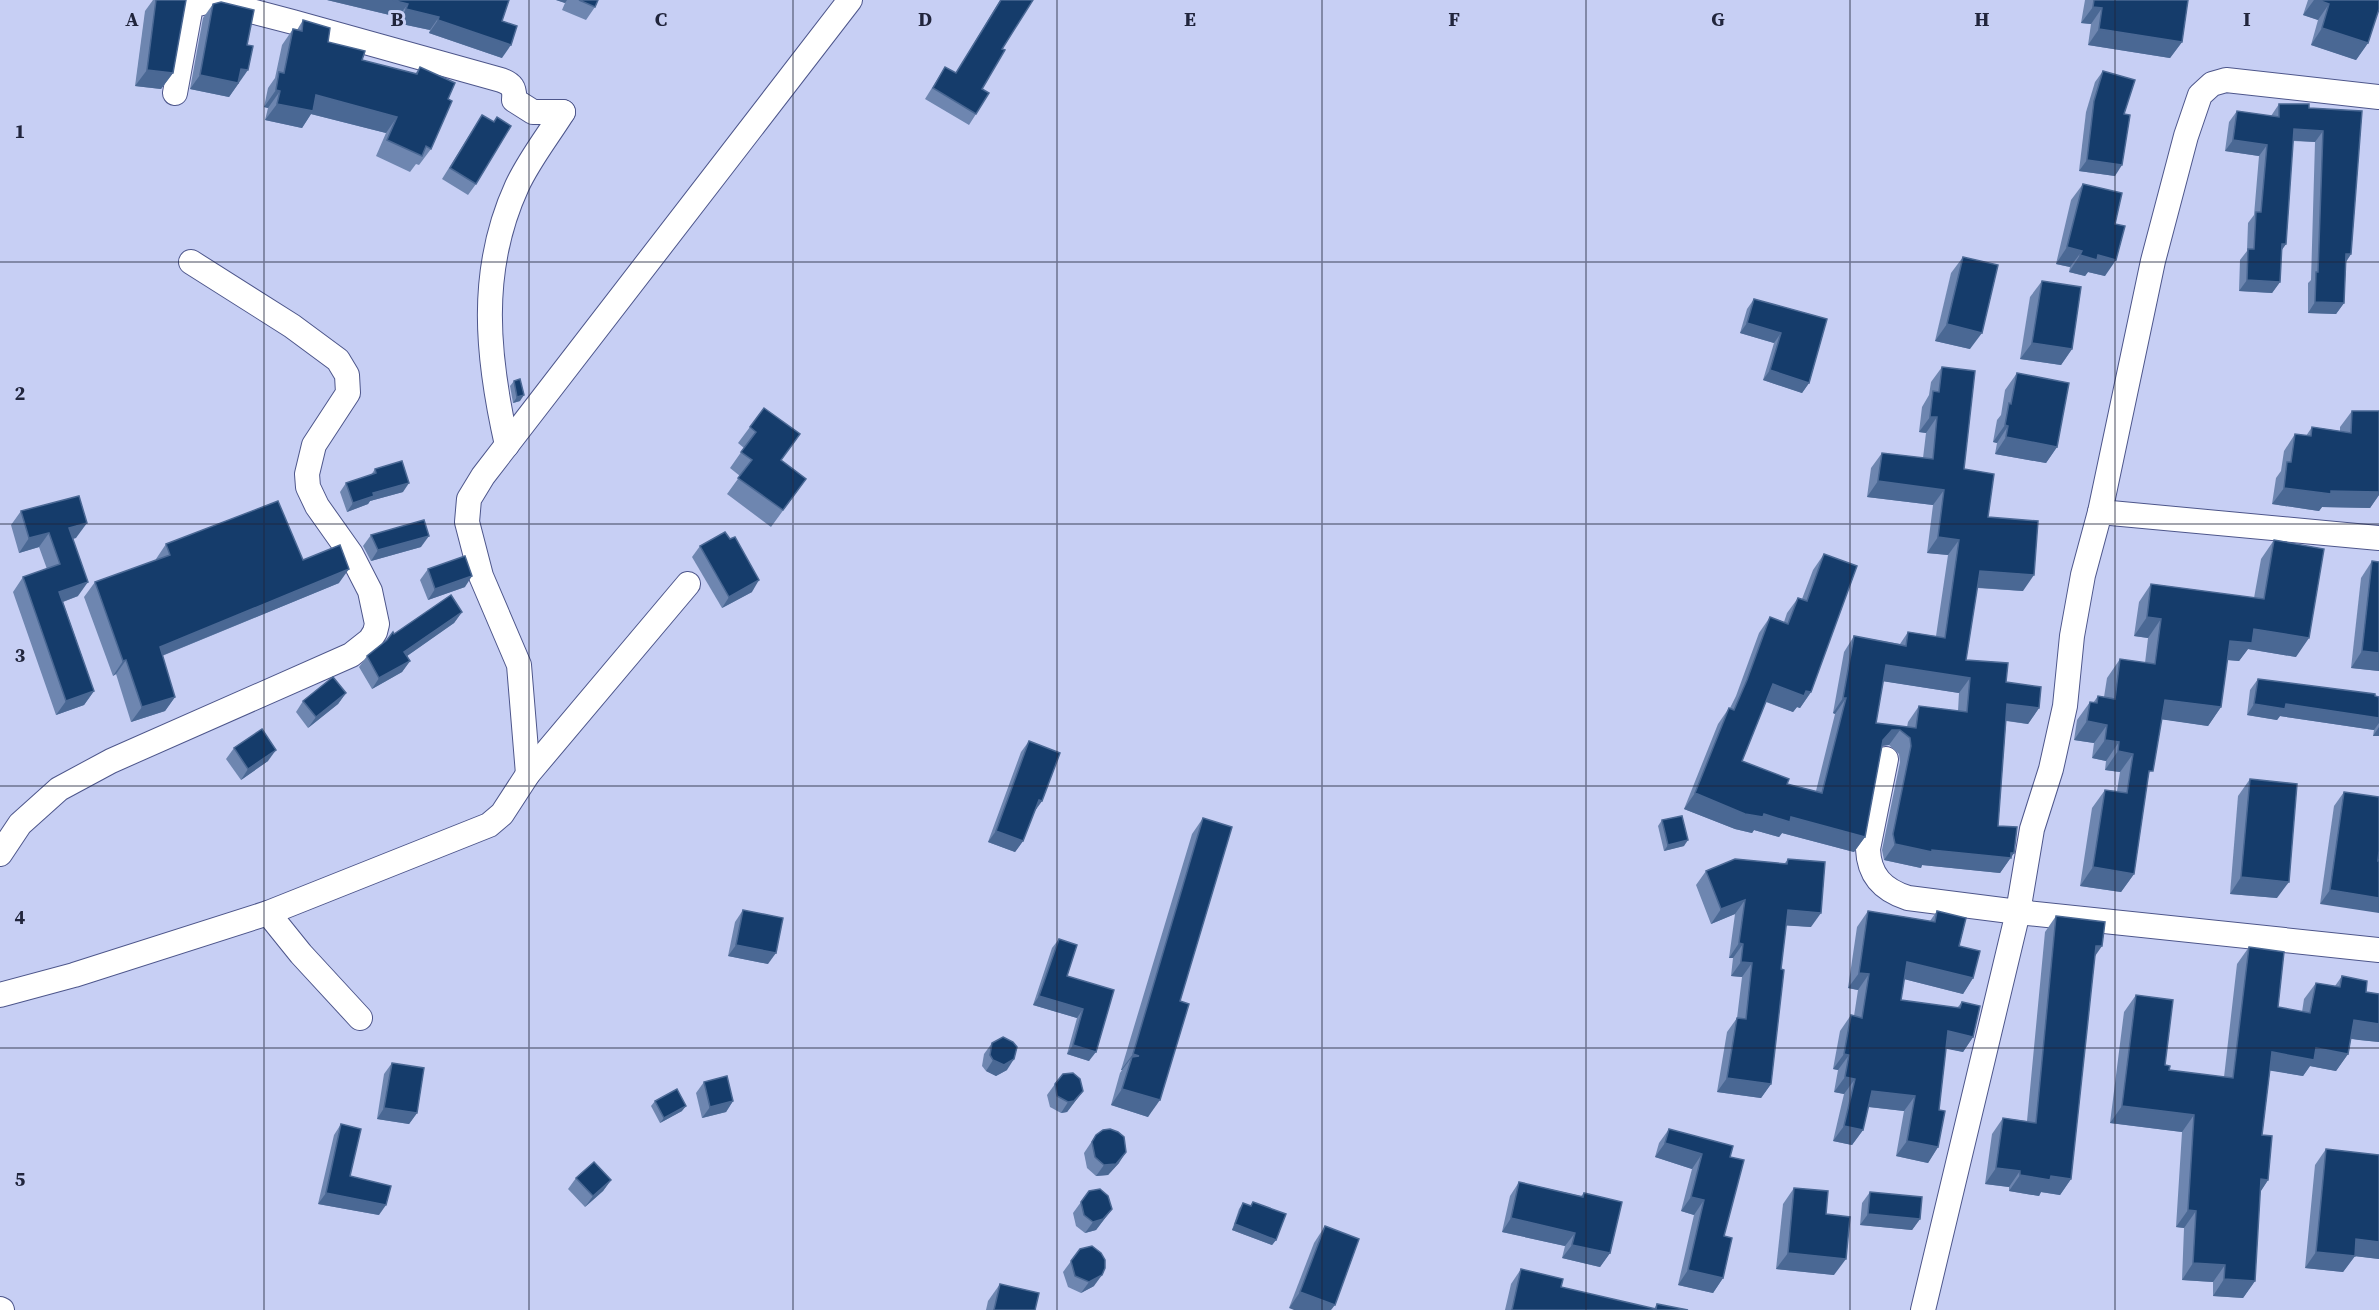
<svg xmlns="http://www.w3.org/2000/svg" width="2379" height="1310" viewBox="0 0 2379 1310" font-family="'Source Serif 4',serif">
  <rect width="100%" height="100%" fill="#c7cff4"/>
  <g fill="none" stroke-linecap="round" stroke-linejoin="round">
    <defs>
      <g id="minor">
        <path d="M199,0l14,1 80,21 208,58c11,4 14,8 13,20l19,12h30"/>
        <path d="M175,93l16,-87 23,-6"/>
        <path d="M507,445c-20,-88 -29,-174 10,-259 12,-26 31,-50 46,-74"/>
        <path d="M2100,512l279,26"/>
        <path d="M1886,759l-18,90c1,27 15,41 40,49l110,14 361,38"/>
        <path d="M528,774l-9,-109 -38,-89 -14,-54 2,-23 14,-23 367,-476"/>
        <path d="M0,854l20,-30 39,-35 52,-28 240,-106 19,-15 5,-8 2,-8 -7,-33 -19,-37 -34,-48 -9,-19 -1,-13 7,-29 34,-52 -1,-18 -9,-15 -46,-34 -101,-64"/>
        <path d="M268,913l33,41 59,64"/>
        <path d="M0,995l74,-20 194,-62 221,-88 13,-11 26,-40 160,-190"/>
        <path d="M0,1309l2,1"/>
        <path d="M1923,1310l95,-398 14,-83 19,-60 14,-63 7,-70 11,-61 17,-63 53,-251 33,-125 14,-41 12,-11 14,-4 153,17"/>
      </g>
    </defs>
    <use href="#minor" stroke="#4d568b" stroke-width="26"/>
    <use href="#minor" stroke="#fff" stroke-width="24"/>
  </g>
  <g fill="#6e86b0" fill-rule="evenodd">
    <path d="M153,0h33l-13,73 -12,16 -26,-3 10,-75z"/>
    <path d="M327,0h182l-7,21v37l-73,-25 1,-3 -33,-7 1,-6z"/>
    <path d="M556,0h42l-3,7 -9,13 -24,-10 3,-7z"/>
    <path d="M1000,0h33l-31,49 -20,40 -6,25 -7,11 -44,-26 20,-32 11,6z"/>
    <path d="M2085,0h103l-6,42 -12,16 -82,-13 3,-21 -10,-1z"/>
    <path d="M2308,0h71l-11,43 -12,17 -45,-15 7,-25 -15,-5z"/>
    <path d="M213,4l25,80 -9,13 -39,-8 13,-71z"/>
    <path d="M303,20l25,22 34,18 53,14 5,-7 28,32 -17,50 -12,16 -3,-1 -6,8 -34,-16 10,-23 -75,-19 -9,14 -37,-8 3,-12 -4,-1 4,-19 7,-10 7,-33 11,-16 4,1z"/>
    <path d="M2103,71l21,43 -9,62 -36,-5 7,-59 9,-30z"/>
    <path d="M2279,104l30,4 53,3 -11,143 -5,8 -2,41 -8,11 -28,-1v-30l3,-3 4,-138 -22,-1 -7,103 -5,7 -1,31 -8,11 -33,-2 1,-31 7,-9 1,-28 6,-8 5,-59 -34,-5 4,-29 8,-11 34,5z"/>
    <path d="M482,115l11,7 4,-5 -21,67 -8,11 -26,-16z"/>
    <path d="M2083,184l32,40 -10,52 -17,-4 -3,4 -16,-4 1,-5 -14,-3 15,-64z"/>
    <path d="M1963,257l7,92 -35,-8 16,-68z"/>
    <path d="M2042,281l30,68 -11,16 -41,-6 10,-62z"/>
    <path d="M1754,299l73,20 -18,64 -7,10 -39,-13 11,-37 -34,-10 7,-24z"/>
    <path d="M1942,367l22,102 24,48 35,74 -46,-3 -11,72 40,22 33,26 -11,16 -22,-3 -8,105 16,27 -14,20 -78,-8 -1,3 -37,-8 -2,-10 18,-88 -1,-8 -10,-9 -7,1 -17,91 -11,15 -72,-19 -3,4 -25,-7 -2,3 -17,-4 -51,-20 34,-85 11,-16h1l6,-12 23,-63 11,-16 14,5 3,-9 11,-15 4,1 11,-29 11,-16 -13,138 -11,16 -3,-1 -4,5 -27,-10 -24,59 45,23 29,7 19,-77 -2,-1 11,-61 10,-16 46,8 8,-12 28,4 12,-81 -21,-2 6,-48 -66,-8 4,-29 11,-15 41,5 3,-25 -7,-1 3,-25 7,-12 2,-13zM1883,681l76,12 -1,18 -39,-5 -11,16 -1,5 -31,-4z"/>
    <path d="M2017,373l40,74 -11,16 -51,-9 2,-11 -4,-1 4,-22 4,-5 4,-25z"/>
    <path d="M514,381l6,20 -7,2 -3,-17z"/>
    <path d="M764,408l17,53 25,18 -35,48 -44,-33 13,-18 -10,-8 14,-20 -6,-5z"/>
    <path d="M2352,411h27v84l-9,13 -48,-1 -3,4 -47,-7 4,-26 5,-7 3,-20 11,-17 11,2 6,-9 28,4v-4z"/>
    <path d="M375,469l28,23 -33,9 -2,3 -21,8 -7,-20 6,-9 25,-8z"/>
    <path d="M21,511l55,27 -4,1 6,57 -15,6 31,89 -10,14 -28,10 -43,-123 10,-15 24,-8 -8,-22 -20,6 -8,-28z"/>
    <path d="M371,535l50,12 -50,14 -8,-15z"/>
    <path d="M2274,540l22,117 -48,-8 -9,12 -12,-1 -6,47 -13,19 -46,-7 -14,59 -14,96 -13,18 -41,-6 12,-78 13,-18 12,1 3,-19 -15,-2 1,-9 -14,-3 2,-15 -20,-3 3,-20 13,-18 3,1 5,-7 6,1 3,-19 13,-19 25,4 3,-25 -14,-2 5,-34 12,-18 103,14 7,-39z"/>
    <path d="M166,544l137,16 36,23 -177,73 13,41 -10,14 -34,11 -15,-48 -3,2 -29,-79 11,-15 62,-22 -1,-1z"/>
    <path d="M700,546l52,46 -30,16 -30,-51z"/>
    <path d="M2372,561l7,1v109l-28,-3 10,-90z"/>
    <path d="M428,569l37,18 -37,13 -8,-20z"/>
    <path d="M462,612l-8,11 -47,33 3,5 -8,11 -30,17 -13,-22 8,-11 27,-22z"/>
    <path d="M2258,679l121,18v39h-6l1,-6 -94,-14 -3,4 -30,-5 3,-25z"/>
    <path d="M346,693l-8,11 -30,24 -12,-16 7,-11z"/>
    <path d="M1029,741l13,60 -8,11 -11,29 -8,11 -27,-10 33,-90z"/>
    <path d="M234,748l34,13 -27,19 -15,-21z"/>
    <path d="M2250,779l27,119 -47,-4 8,-98z"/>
    <path d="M2344,792l34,69 -58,43 14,-98z"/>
    <path d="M1203,818l-23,183 -32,116 -37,-12 9,-32 2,-3h-1l71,-236z"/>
    <path d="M1662,820l22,26 -20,5 -6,-25z"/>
    <path d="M1788,859l23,68 -25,-2 -5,44 -10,115 -10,14 -44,-6 10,-60 10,-14 5,-41 -11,-1 2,-18h-4l6,-44 -24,10 -15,-39 10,-14 79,-8z"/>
    <path d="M743,910l25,54 -40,-8 7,-34z"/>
    <path d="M1868,911l62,10 7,-10 22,35 14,32 -10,16 -59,-15 -3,21 56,8 5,-6 11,35 -10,15 -17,-4 -7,62 -1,37 -10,16 -32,-7 8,-45 -36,-4 -5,23 -11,15 -19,-4 11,-47 -10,-2 4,-22 -5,-1 7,-38 11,-16 3,1 4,-26 -10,-2 9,-61z"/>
    <path d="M2056,916l38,42 -23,221 -11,16 -19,-3 -2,4 -30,-5v-4l-24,-3 7,-50 11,-16 24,3 18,-189z"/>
    <path d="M1059,939l8,37 47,14 -25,71 -22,-7 10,-36 -44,-13 19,-57z"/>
    <path d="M2249,947l29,60 24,5 2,-13 12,-16 19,3 7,-10 24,16 13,2v48l-28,-3 -3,15 -12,17 -26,-5 -7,10 -33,-6 -8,65 6,45 -8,12 -5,89 -12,17 -30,-2v-14l-31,-2 2,-52 -8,-1 6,-95 -72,-9 14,-111 12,-17 29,70 4,5 55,7 13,-113z"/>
    <path d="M992,1043l15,27 -11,6 -10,-5 -4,-5 2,-12z"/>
    <path d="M392,1063l25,50 -8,11 -32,-5 7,-45z"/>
    <path d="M704,1082l29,19 -7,11 -24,6 -6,-25z"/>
    <path d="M1055,1084l28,7 -16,21 -6,1 -11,-6 -3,-12z"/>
    <path d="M655,1101l27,10 -22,12 -9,-17z"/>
    <path d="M341,1124l9,52 29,39 -61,-11 16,-69z"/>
    <path d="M1669,1129l61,28 -6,79 -1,42 -10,15 -35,-8 16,-70 -13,-4 11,-42 -37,-12 4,-14z"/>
    <path d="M1096,1135l23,28 -11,12 -12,1 -9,-8 -3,-15z"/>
    <path d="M2326,1149l53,110 -24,-3 -12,16 -38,-4 10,-103z"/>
    <path d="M576,1178l35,2 -8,11 -18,16 -17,-18z"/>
    <path d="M1519,1182l62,14 3,-3 26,60 -10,14 -38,-9 3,-12 -63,-14 8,-36z"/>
    <path d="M1794,1188l32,26 8,61 -58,-6 7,-65z"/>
    <path d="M1870,1192l50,27 -8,11 -52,-5 2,-22z"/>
    <path d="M1081,1202l31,7 -16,21 -11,3 -9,-7 -3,-13z"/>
    <path d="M1253,1202l23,38 -4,5 -40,-15 7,-21 4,-6 7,3z"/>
    <path d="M1325,1226l34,13 -70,69 25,-65z"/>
    <path d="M1080,1249l14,37 -13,7 -13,-6 -5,-15z"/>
    <path d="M1521,1269l40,18 93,22 3,-5 31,6h-183l6,-26z"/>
    <path d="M1000,1284l35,26h-49l2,-9z"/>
  </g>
  <g fill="#4a6894">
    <path d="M327,0h65l16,4 -10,13z"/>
    <path d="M556,0h11l-2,3z"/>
    <path d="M2314,0h4l11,4 -11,16 -15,-5z"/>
    <path d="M2093,7l9,1 -11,16 -10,-1z"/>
    <path d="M406,9l33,8 -9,13 -33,-7z"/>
    <path d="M438,20l73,25 -9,13 -73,-25z"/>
    <path d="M2322,28l46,15 -12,17 -45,-15z"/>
    <path d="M2099,29l83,13 -12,16 -82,-13z"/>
    <path d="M241,69l7,1 -19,27 -39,-8 10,-14z"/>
    <path d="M147,70l26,3 -12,16 -26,-3z"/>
    <path d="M276,90l4,1 -12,17 -4,-1z"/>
    <path d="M316,95l81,22 -11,16 -75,-19 -9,14 -37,-8 12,-16z"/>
    <path d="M2294,129l29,2 -8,11 -29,-2z"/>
    <path d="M2233,140l34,5 -8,11 -34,-5z"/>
    <path d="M2087,160l35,5 -7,11 -36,-5z"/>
    <path d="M2282,244h4l-8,11z"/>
    <path d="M2067,247l15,4 -12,16 -14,-3z"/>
    <path d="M2346,254h5l-8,12z"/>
    <path d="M2080,255h18l18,5 -11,16 -17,-4 -3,4 -16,-4z"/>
    <path d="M2247,280l33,2 -8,11 -33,-2z"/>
    <path d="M2315,302l29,1 -8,11 -28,-1z"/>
    <path d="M1747,323l34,10 -7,10 -34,-10z"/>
    <path d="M1947,324l35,9 -12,16 -35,-8z"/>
    <path d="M2032,343l40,6 -11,16 -41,-6z"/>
    <path d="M1770,370l39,13 -7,10 -39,-13z"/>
    <path d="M524,395l-4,6 -7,2 4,-6z"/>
    <path d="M1930,417h7l-11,16 -7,-1z"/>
    <path d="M2005,425l3,1 -11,17 -4,-1z"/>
    <path d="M2006,437l51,10 -11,16 -51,-9z"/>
    <path d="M1878,481l66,9 -11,15 -66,-8z"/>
    <path d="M409,483l-6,9 -33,9 -2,3 -21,8 6,-9 20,-10z"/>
    <path d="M2284,488l47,3 48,1v3l-9,13 -48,-1 -3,4 -47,-7z"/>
    <path d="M87,523l-11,15 -18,4 11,-14z"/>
    <path d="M49,533l-10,14 -20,6 10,-15z"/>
    <path d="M429,536l-8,11 -50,14 7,-11z"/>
    <path d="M1938,537l21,3 -11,15 -21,-2z"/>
    <path d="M349,569l-10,14 -190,78 11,-14z"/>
    <path d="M1980,571l54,4 -11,16 -54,-4z"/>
    <path d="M472,576l-7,11 -37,13 7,-11z"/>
    <path d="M759,580l-7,12 -30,16 7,-11z"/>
    <path d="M88,582l-10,14 -29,11 10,-15z"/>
    <path d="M462,612l-8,11 -57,40 7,-11z"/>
    <path d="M2147,617l14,2 -13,19 -14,-2z"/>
    <path d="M2254,629l55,9 -13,19 -48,-8 -9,12 -22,-2 13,-18z"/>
    <path d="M2362,651l17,2v18l-28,-3z"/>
    <path d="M126,660l-10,14 -3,2 10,-15z"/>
    <path d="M410,661l-8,11 -30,17 7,-11z"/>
    <path d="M1886,665l84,13 -11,15 -84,-13z"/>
    <path d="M1773,684l33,7 5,1 -11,16 -3,-1 -4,5 -31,-12z"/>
    <path d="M94,691l-10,14 -28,10 10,-14z"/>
    <path d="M346,693l-8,11 -30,24 8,-11z"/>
    <path d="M175,697l-10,14 -34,11 11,-15z"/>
    <path d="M1843,698h3l-11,16 -2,-1z"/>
    <path d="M2165,700l56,7 -13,19 -56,-8z"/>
    <path d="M2007,704l32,4 -11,16 -32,-5z"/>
    <path d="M2254,704h32l93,14v5l-5,7 -94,-14 -3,4 -30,-5z"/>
    <path d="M2087,721l20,4 -13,18 -20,-3z"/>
    <path d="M2379,727v9h-6z"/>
    <path d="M1892,730h8l-11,15 -8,1 2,-6z"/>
    <path d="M2105,740l14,2 -13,19 -14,-3z"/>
    <path d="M276,750l-8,11 -27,19 7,-11z"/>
    <path d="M2118,751l15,3 -13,18 -15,-2z"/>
    <path d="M1695,793l69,21 27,3 74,20 -11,15 -72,-19 -3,4 -25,-7 -2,3 -17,-4 -51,-20z"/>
    <path d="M1039,800l3,1 -8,11z"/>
    <path d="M996,831l27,10 -8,11 -27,-10z"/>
    <path d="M1688,840l-4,6 -20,5 4,-6z"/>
    <path d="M1895,844l37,6 82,3 -14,20 -78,-8 -1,3 -37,-8z"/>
    <path d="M2093,867l41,7 -13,18 -41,-6z"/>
    <path d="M2241,877l48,5 -12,16 -47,-4z"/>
    <path d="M2330,890l49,8v15l-59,-9z"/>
    <path d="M1745,900l-10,14 -24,10 10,-15z"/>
    <path d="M1788,910l33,3 -10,14 -33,-2z"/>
    <path d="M1739,943l4,1 -10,14h-4z"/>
    <path d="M736,945l40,8 -8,11 -40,-8z"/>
    <path d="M2096,946h6l-11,16z"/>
    <path d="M1741,962l11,1 -10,14 -11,-1z"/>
    <path d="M1907,962l66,16 -10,16 -67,-17z"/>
    <path d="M1859,973l10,1 -11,16 -10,-2z"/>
    <path d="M1039,996l44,13 -6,9 -44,-13z"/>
    <path d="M2354,1020l25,4v18l-20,-2 -17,-3z"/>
    <path d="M1948,1031l25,6 -10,15 -26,-5z"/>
    <path d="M1073,1045l23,7 -7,9 -22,-7z"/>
    <path d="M2316,1048l32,6 -12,17 -26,-5 -7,10 -43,-7 12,-17z"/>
    <path d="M1133,1054l6,2 -7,1 -10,13h-1z"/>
    <path d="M1844,1054l5,1 -11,15 -5,-1z"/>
    <path d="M1014,1059l-7,11 -11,6 -10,-5 7,-11z"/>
    <path d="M1845,1077l10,2 -11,15 -10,-2z"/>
    <path d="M1727,1078l44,6 -10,14 -44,-6z"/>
    <path d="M1122,1089l38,11 -12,17 -37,-12z"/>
    <path d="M1083,1091l-16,21 -6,1 7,-11z"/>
    <path d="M1872,1091l43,5 -11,15 -43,-5z"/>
    <path d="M733,1101l-7,11 -24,6 8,-11z"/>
    <path d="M686,1106l-4,5 -22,12 4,-5z"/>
    <path d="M2122,1106l72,9 -12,17 -72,-9z"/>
    <path d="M384,1108l33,5 -8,11 -32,-5z"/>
    <path d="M1844,1126l19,4 -11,15 -19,-4z"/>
    <path d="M1907,1141l31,6 -10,16 -32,-7z"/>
    <path d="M1665,1143l37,11 -10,15 -37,-12z"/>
    <path d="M1126,1152l-7,11 -11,12 -12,1 8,-11z"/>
    <path d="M1996,1168l24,3 -11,16 -24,-3z"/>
    <path d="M2020,1175l31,1 20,3 -11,16 -19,-3 -2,4 -30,-5z"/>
    <path d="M2261,1179l7,1 -11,17z"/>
    <path d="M611,1180l-8,11 -18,16 8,-11z"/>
    <path d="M326,1193l60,12 -7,10 -61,-11z"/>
    <path d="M1691,1197l13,3 -10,15 -13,-4z"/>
    <path d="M1112,1209l-16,21 -11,3 8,-11z"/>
    <path d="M2188,1210l8,1 -12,17 -8,-1z"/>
    <path d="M1868,1214l52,5 -8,11 -52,-5z"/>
    <path d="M1511,1218l64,15 -10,13 -63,-14z"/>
    <path d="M1235,1224l41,16 -4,5 -40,-15z"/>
    <path d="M2356,1239l23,3v17l-34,-4z"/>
    <path d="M1572,1245l38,8 -10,14 -38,-9z"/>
    <path d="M2316,1252l39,4 -12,16 -38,-4z"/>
    <path d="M1788,1253l58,6 -12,16 -58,-6z"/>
    <path d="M2193,1263l32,2 -12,17 -31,-2z"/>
    <path d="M1688,1270l35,8 -10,15 -35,-8z"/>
    <path d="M1102,1275l-8,11 -13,7 8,-11z"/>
    <path d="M2224,1279l31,2 -12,17 -30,-2z"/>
    <path d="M1300,1292l35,13 -4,5h-37l-5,-2z"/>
  </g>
  <g fill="#153c6b" stroke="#4a6894" stroke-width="1.5" fill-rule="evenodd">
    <path d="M156,0h30l-13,73 -26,-3z"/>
    <path d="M392,0h117l-7,21 15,5 -6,19 -73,-25 1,-3 -33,-8 2,-5z"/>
    <path d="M579,0h19l-3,7z"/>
    <path d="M1001,0h32l-31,49 3,1 -23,39 7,4 -13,21 -43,-26 12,-21 11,6z"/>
    <path d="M2094,0h94l-6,42 -83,-13 3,-21 -9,-1z"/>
    <path d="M2318,0h61v9l-11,34 -46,-15 7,-24z"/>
    <path d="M221,2l33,8 -7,35 6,1 -5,24 -7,-1 -3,14 -38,-8 13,-71z"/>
    <path d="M303,20l27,8 -2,14 37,9 -3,9 55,14 3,-7 35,16 -7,16 4,2 -21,48 -5,-3 -4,10 -35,-16 10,-23 -81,-22 -3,16 -36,-7 3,-13 -4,-1 3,-18 5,1 9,-44 9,2z"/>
    <path d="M2103,71l32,9 -11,34 6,1 -8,50 -35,-5 7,-59z"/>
    <path d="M2279,104h30v4l53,3 -11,143h-5l-2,49 -29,-1 1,-30h2l5,-141 -29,-2 -8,115h-4l-2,38 -33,-2 1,-31h6l2,-37h5l6,-67 -34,-5 4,-29 42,6z"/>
    <path d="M482,115l12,7 3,-5 14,9 -35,58 -26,-16z"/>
    <path d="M2083,184l39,9 -7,31 10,2 -9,34 -18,-5 -1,5 -17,-5 2,-4 -15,-4z"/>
    <path d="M1963,257l35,8 -16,68 -35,-9z"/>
    <path d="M2042,281l39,6 -9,62 -40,-6z"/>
    <path d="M1754,299l73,20 -18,64 -39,-13 11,-37 -34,-10z"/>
    <path d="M1942,367l33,4 -11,98 30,5 -6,43 50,4 -4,54 -54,-4 -14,89 42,3 -2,19 35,5 -2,21 -32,-4 -9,122 19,1 -3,26h-3v5l-79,-8v2l-37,-8 -2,-10 18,-88 -1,-8 -10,-8h-8l-9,10 -18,97 -74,-20 -1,5 -26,-8 -1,3 -18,-3 -50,-21 34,-85 5,2 13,-30 23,-63 18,7 10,-26 9,3 17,-47 33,12 -46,126 -5,-1 -2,5 -31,-12 -31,77 47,18 -2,5 35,9 24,-95h-3l11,-62 52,10 2,-14 37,6 14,-98 -21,-3 6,-47 -66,-9 4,-28 51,6 4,-42h-7l3,-26 6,1zM1886,665l84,13 -3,34 -48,-6 -3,22 -40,-5z"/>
    <path d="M2017,373l52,10 -12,64 -51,-10 2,-11 -3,-1 4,-22 2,1z"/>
    <path d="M520,379l4,16 -7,2 -3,-16z"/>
    <path d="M764,408l36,26 -19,26 25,19 -23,31 -45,-32 14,-18 -11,-8 15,-20 -6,-5z"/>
    <path d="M2352,411h27v81l-48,-1v3l-47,-6 3,-26h4l4,-28 16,2 1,-9 39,6z"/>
    <path d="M402,461l7,22 -36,10 1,3 -21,7 -7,-20 30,-10 -1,-4z"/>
    <path d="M79,496l8,27 -18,5 19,54 -29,10 35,99 -28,10 -43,-124 37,-13 -11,-31 -20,5 -8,-27z"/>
    <path d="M278,501l25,59 37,-15 9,24 -189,78 15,50 -33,10 -16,-47 -3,1 -28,-79 75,-27 -4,-11z"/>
    <path d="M424,520l5,16 -51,14 -7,-15z"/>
    <path d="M725,532l5,7 5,-2 24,43 -30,17 -29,-51z"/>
    <path d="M2274,540l50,9 -15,89 -55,-9 -2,14 -22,-2 -9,66 -56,-7 -12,71h-4l-15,103 -41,-7 12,-77 22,3 6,-39 -15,-3 1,-9 -14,-2 2,-15 -20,-4 3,-19 7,1 1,-7 17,3 5,-40 35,5 6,-45 -14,-2 4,-33 113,15z"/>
    <path d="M465,556l7,20 -37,13 -7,-20z"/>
    <path d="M2372,561l7,1v91l-17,-2z"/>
    <path d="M451,595l11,17 -58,40 6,9 -31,17 -12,-22 20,-16 6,-8 1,2z"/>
    <path d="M333,677l13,16 -30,24 -13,-16z"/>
    <path d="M2258,679l117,15v2l4,1v21l-93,-14 -1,5 -31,-5z"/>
    <path d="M262,729l14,21 -28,19 -14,-21z"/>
    <path d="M1029,741l31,12 -18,48 -3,-1 -16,41 -27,-10z"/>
    <path d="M2250,779l47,5 -8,98 -48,-5z"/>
    <path d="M2344,792l35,5v54l-1,10h1v37l-49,-8z"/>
    <path d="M1682,816l6,24 -20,5 -6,-25z"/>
    <path d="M1203,818l29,9 -52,174 9,3 -29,96 -38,-11 10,-32 7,-1 -6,-2z"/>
    <path d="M1735,859l52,5 1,-5 37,3 -4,51 -33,-3 -7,59 3,1 -13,114 -44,-6 10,-60 9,1 6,-56 -11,-1 2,-18 -4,-1 6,-43 -24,9 -15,-38z"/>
    <path d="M743,910l40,8 -7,35 -40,-8z"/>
    <path d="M1868,911l67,11 2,-11 29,7 -7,28 21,5 -7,27 -66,-16 -6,38 59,8 2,-6 18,4 -7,31 -25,-6 -9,79 6,1 -7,36 -31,-6 8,-45 -43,-5 -9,39 -19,-4 11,-47 -10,-2 4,-22 -5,-1 7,-39 11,3 7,-44 -10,-1z"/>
    <path d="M2056,916l49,6 -3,24h-6l-25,233 -20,-3 -1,4 -30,-5v-4l-24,-3 7,-50 33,5z"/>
    <path d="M1059,939l18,6 -10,31 47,14 -18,62 -23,-7 10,-36 -44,-13z"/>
    <path d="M2249,947l35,5 -6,55 32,6 6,-30 24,4 2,-11 25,5 -1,11 13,2v30l-25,-4 -6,34 -32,-6 -2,12 -42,-8 -10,83 10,1 -4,44 -7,-1 -6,102 -31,-2 1,-14 -32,-2 3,-52 -8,-1 6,-95 -72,-9 14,-111 37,5 -8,65 5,1 -1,4 64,8z"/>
    <path d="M1003,1037l10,5 4,5 -3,12 -10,6 -11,-5 -3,-5 2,-12z"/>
    <path d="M392,1063l32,5 -7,45 -33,-5z"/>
    <path d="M1073,1073l7,6 3,12 -9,10 -6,1 -11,-6 -2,-12 8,-10z"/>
    <path d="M727,1076l6,25 -23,6 -6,-25z"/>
    <path d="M677,1089l9,17 -22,12 -9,-17z"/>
    <path d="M341,1124l20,5 -11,47 41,10 -5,19 -60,-12z"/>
    <path d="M1110,1129l8,3 6,5 2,15 -10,12 -12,1 -9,-8 -3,-15 4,-7 7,-5z"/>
    <path d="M1669,1129l64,17 -3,11 14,3 -20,76 8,2 -9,40 -35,-8 16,-70 -13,-3 11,-43 -37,-11z"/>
    <path d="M2326,1149l53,6v87l-23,-3 -1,17 -39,-4z"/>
    <path d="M594,1162l17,18 -18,16 -17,-18z"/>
    <path d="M1519,1182l64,15 1,-4 38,9 -12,51 -38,-8 3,-12 -64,-15z"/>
    <path d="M1794,1188l34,3 -2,23 24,3 -4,42 -58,-6z"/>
    <path d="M1100,1189l8,7 4,13 -9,10 -10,3 -9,-7 -3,-13 8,-11z"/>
    <path d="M1870,1192l52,5 -2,22 -52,-5z"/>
    <path d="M1253,1202l33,12 -10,26 -41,-16 8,-21 8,3z"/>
    <path d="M1325,1226l34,13 -24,66 -35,-13z"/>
    <path d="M1092,1246l9,7 4,7v8l-3,7 -13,7 -14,-6 -4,-15 9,-12z"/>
    <path d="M1521,1269l42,10 -2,8 95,22 1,-5 31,6h-176z"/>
    <path d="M1000,1284l39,9 -4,17h-41z"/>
  </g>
  <path fill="none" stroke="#21253c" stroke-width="1.5" stroke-opacity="0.55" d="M264,0v1310M529,0v1310M793,0v1310M1057,0v1310M1322,0v1310M1586,0v1310M1850,0v1310M2115,0v1310M0,262h2379M0,524h2379M0,786h2379M0,1048h2379"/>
  <g font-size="20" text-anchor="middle" font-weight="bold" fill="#21253c" stroke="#c7cff4" stroke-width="6" stroke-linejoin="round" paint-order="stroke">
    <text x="132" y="26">A</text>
    <text x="397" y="26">B</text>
    <text x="661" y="26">C</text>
    <text x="925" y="26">D</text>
    <text x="1190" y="26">E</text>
    <text x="1454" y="26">F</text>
    <text x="1718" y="26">G</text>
    <text x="1982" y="26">H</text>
    <text x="2247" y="26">I</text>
    <text x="20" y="138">1</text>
    <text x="20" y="400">2</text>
    <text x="20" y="662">3</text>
    <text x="20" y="924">4</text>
    <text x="20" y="1186">5</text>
  </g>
</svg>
